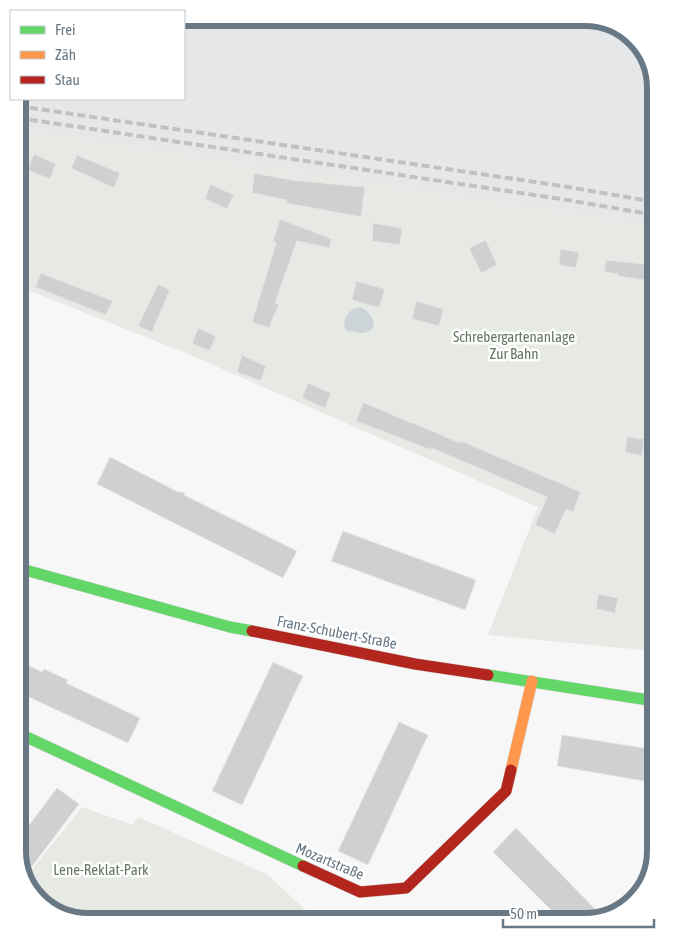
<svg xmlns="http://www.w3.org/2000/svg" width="673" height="939" viewBox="0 0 673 939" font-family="'Asap Condensed',sans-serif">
  <rect width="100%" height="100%" fill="#f7f7f7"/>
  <path fill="#e6e7e8" d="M184,18h405l31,9 26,26 9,35v138l-637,-97v-30h166z"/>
  <g fill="#e6e9e4">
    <path d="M18,129l637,97v425l-167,-16 50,-128 -357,-156 -163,-65z"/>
    <path d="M82,807l51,18 5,-8 129,57 50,47h-233l-31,-9 -26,-26 -2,-8z"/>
  </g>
  <path fill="#cdd4d8" d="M360,307c8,3 14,11 14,19 -7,11 -18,6 -28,4 -5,-11 3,-21 14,-23z"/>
  <g fill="#ced0d1" stroke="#e6e6e6">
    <path d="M34,154l22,10 -6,15 -23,-9z"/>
    <path d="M77,155l43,18 -6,15 -43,-20z"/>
    <path d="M254,173l38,7 73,7 -4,30 -75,-14 1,-3 -35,-7z"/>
    <path d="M210,184l24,11 -7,14 -22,-10z"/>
    <path d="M280,219l52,20 -3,9 -32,-7 -22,62 4,1 -10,24 -17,-6 24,-79 -3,-2z"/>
    <path d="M373,223l29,5 -2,17 -28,-4z"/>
    <path d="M486,240l11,25 -16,8 -12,-25z"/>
    <path d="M560,249l19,3 -3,16 -17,-3z"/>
    <path d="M606,260l50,5v17l-38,-6v-2l-14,-2z"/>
    <path d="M41,273l72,28 -7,14 -71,-28z"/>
    <path d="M356,281l29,8 -6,19 -27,-8z"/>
    <path d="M158,284l12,6 -18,42 -14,-6z"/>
    <path d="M416,301l28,8 -5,17 -27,-7z"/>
    <path d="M198,328l18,8 -6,15 -18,-7z"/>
    <path d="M242,355l24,11 -5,15 -24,-9z"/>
    <path d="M308,383l23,10 -6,15 -23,-10z"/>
    <path d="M363,402l48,21v-1l49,21 1,-2 120,51 -8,20 -7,-3 -11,25 -20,-9 12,-28 -116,-49v2l-75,-29z"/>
    <path d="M627,437l17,2 -2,17 -17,-4z"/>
    <path d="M110,457l68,35h6v3l113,56 -14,27 -186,-94z"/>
    <path d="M343,531l133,49 -11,30 -134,-49z"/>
    <path d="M598,594l20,4 -3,15 -19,-4z"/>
    <path d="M18,660l24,12 2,-3 24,11 -2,3 74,35 -12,25 -110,-51z"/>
    <path d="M273,662l30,14 -61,129 -30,-14z"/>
    <path d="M399,722l29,13 -60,130 -30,-14z"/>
    <path d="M562,735l94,15v33l-99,-17z"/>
    <path d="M57,788l22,16 -55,73 -6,-26v-11z"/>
    <path d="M516,828l33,34 54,55 -18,5 -23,-1 -69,-69z"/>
  </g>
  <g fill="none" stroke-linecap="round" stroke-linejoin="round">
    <defs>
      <g id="fast">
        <path d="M18,568l212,59 22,4"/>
        <path d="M488,675l167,26"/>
        <path d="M18,733l285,133"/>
      </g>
      <path id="slow" d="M511,770l21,-89"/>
      <g id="jam">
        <path d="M252,631l163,33 73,11"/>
        <path d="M303,866l57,26 46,-4 100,-97 5,-21"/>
      </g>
    </defs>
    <use href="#fast" stroke="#d4d5d6" stroke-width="12"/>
    <use href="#slow" stroke="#d4d5d6" stroke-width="12"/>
    <use href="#jam" stroke="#d4d5d6" stroke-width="12"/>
    <use href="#fast" stroke="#63d668" stroke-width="11"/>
    <use href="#slow" stroke="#ff974d" stroke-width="11"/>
    <use href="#jam" stroke="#b3261e" stroke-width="11"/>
    <g stroke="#c0c1c3" stroke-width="4" stroke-dasharray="8 4" stroke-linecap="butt">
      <path d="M18,106l544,80 93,16"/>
      <path d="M18,118l543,81 94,16"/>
    </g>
  </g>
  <g text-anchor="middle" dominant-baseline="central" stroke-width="5" stroke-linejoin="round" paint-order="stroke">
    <g font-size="15" fill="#667863" stroke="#fff">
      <text x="514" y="336">Schrebergartenanlage<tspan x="514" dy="17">Zur Bahn</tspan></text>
      <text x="101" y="869">Lene-Reklat-Park</text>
    </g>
    <g font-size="15" fill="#697885" stroke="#fff">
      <text transform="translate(337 632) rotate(11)">Franz-Schubert-Straße</text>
      <text transform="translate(330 861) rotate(23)">Mozartstraße</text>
    </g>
  </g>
  <path d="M0 0H673V939H0ZM88 26H585A62 62 0 0 1 647 88V851A62 62 0 0 1 585 913H88A62 62 0 0 1 26 851V88A62 62 0 0 1 88 26Z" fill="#fff" fill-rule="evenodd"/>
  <path fill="none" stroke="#697885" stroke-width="6" d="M88 26H585A62 62 0 0 1 647 88V851A62 62 0 0 1 585 913H88A62 62 0 0 1 26 851V88A62 62 0 0 1 88 26Z"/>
  <rect x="10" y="10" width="175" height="90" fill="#ffffff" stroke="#c3c9ce"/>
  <rect x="20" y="26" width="25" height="8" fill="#63d668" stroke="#c3c9ce"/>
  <text x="55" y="35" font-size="15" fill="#697885">Frei</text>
  <rect x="20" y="51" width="25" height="8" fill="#ff974d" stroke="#c3c9ce"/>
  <text x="55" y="60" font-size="15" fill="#697885">Zäh</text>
  <rect x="20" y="76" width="25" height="8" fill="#b3261e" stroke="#c3c9ce"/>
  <text x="55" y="85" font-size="15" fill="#697885">Stau</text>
  <path d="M503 919v8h151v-8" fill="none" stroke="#697885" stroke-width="2.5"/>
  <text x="510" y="919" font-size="15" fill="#697885" stroke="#ffffff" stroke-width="4" paint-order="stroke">50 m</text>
</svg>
